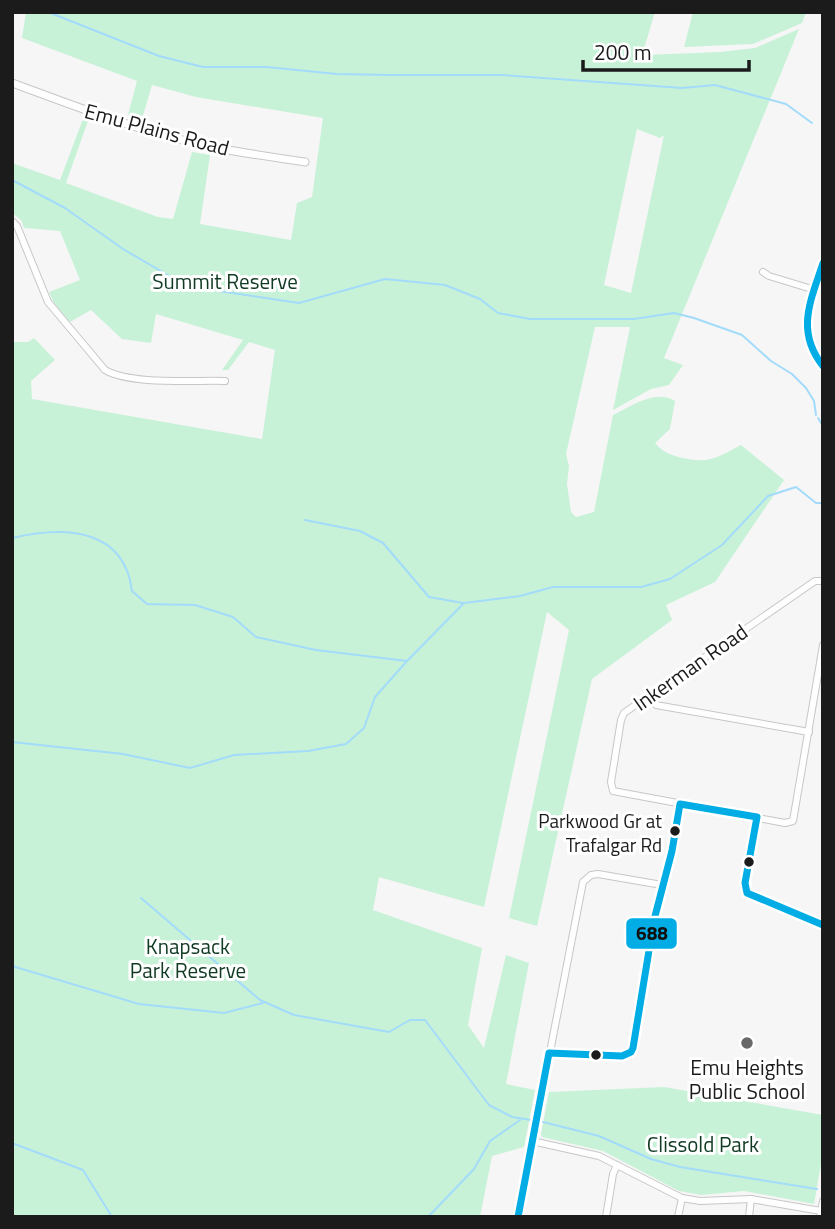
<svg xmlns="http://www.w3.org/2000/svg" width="835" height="1229" viewBox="0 0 835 1229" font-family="'Titillium Web',sans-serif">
  <rect width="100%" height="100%" fill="#f6f6f7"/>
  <g fill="#c8f2d7" fill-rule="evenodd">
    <path d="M26,12h629l-12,40 2,3 75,-3 35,-4 44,-19 -135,329 19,7 -14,20 -18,4 -38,21 17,-83h-35l-29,127 3,12 -2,18 4,28 5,5 18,-5 19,-97c19,-9 42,-26 62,-14l-5,28 -15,14c9,10 15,12 28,15 27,6 35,-1 58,-13l43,35 -69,102 -49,23 6,15 -80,59 -55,247 -28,-8 60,-288 -22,-18 -63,295 -105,-30 -6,33 109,38 -14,77 16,23 22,-93 23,8 -23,121 29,6 -11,57 -32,9 -12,61h-468v-875h16l6,-4 21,22 -24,21 1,18 230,40 13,-89 -26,-8 -21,28h-6l21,-30 -87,-26 -5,29 -29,-4 -31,-29 -21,12 -16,-19 -5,-11 31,-12 -20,-49 -36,-3 -3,-8 -9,-7v-50l48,17 23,-61 5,2 -22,62 92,34 15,2 19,-67 18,3 -10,69 91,16 6,-37 15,-6 11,-79 -127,-21 -44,-12 -10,34 -14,-4 9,-34 -115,-43zM637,129l23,9 4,-3 -33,158 -27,-8z"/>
    <path d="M693,12h113l-4,11 -49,21 -69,3z"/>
    <path d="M664,1087l159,28v38l-9,51 -70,-13 -43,4 -22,-4 -76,-40 -61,-14 -1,-3 8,-42z"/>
  </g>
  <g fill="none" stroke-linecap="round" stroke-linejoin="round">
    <g stroke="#a3dbfa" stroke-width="2">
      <path d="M48,12l111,44 44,11h64l70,7 52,1h113l180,13 33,-3 71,19 26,19"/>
      <path d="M12,180l53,28 58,41 48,28 41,13 87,13 86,-24 60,6 35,14 18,14 32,6h104l40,-6 20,5 48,17 29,26 21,13 14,14 8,13 2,14"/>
      <path d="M818,418l5,8"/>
      <path d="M305,520l55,11 23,12 46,54 34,6"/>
      <path d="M12,538c51,-12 112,-11 120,53l15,13 48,1 38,12 23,20 60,13 91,11 57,-58 56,-7 33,-9h88l29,-8 52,-34 46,-49 28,-9 20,16h7"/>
      <path d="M12,742l111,12 67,14 44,-13 74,-4 38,-7 18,-16 11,-31 32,-36"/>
      <path d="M141,898l119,102 34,15 95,17 21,-12h15l64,85 23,12 19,3"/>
      <path d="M12,966l127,38 85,9 39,-10"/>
      <path d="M543,1122l56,14 52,23 29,8 137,22"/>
      <path d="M12,1143l71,27 29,47"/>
      <path d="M428,1217l46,-48 16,-28 30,-21"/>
    </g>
    <defs>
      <g id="minor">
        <path d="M12,221l5,5 31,76 57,68c26,15 89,10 120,11"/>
        <path d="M823,262c-10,35 -31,74 0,104"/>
        <path d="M763,272l6,4 46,14"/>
        <path d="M823,581h-8l-191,132 -3,7 -10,62 2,9 172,32 8,-2 30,-176"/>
        <path d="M646,697l10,8 153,27"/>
        <path d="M757,817l-12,66 2,10 76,32"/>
        <path d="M549,1053l73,3 10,-5 22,-131 18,-69 8,-47"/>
        <path d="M532,1141l67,15 83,42 18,3 51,-2 70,12"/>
        <path d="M518,1217l65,-335 8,-7 7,-1 64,11"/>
        <path d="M606,1217l7,-43 4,-9"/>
        <path d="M678,1217l4,-19"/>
        <path d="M749,1217l2,-18"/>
        <path d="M820,1217l3,-16"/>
      </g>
      <path id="tertiary" d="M12,83c65,24 129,49 196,63 32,7 65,11 97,16"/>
    </defs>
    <use href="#minor" stroke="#c7c7c8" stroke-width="8"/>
    <use href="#tertiary" stroke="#c7c7c8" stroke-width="9"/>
    <use href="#minor" stroke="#fefefe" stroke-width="6"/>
    <use href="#tertiary" stroke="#fefefe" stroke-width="7"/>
    <defs>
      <g id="bus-1">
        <path d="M823,263c-12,37 -28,68 0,103"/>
        <path d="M518,1217l31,-164 73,3 9,-4 2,-4 21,-128 18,-69 8,-47 77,13 -12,66 2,10 76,32"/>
      </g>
    </defs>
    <use href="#bus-1" stroke="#fff" stroke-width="12"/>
    <use href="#bus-1" stroke="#01ade4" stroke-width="7"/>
  </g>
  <g fill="#1b1b1c" stroke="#fff" stroke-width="2.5">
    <circle cx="675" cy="831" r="6"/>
    <circle cx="749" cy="862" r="6"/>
    <circle cx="596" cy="1055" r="6"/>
  </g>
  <circle fill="#686869" stroke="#fff" stroke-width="2.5" cx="747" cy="1043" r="7"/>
  <g text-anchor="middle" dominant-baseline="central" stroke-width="6" stroke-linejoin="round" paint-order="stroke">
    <g font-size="19" fill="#1b1b1c" stroke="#fff" text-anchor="end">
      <text x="662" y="820">Parkwood Gr at<tspan x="662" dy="24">Trafalgar Rd</tspan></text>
    </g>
    <g font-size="21" fill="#1b1b1c" stroke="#fff">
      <text transform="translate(157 129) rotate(15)">Emu Plains Road</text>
      <text transform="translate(690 667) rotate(-35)">Inkerman Road</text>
    </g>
    <g font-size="21" fill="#113a23" stroke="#fff">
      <text x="225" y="281">Summit Reserve</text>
      <text x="188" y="946">Knapsack<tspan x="188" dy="24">Park Reserve</tspan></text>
      <text x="703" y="1144">Clissold Park</text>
    </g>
    <g font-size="21" fill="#1b1b1c" stroke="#fff">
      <text x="747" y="1067">Emu Heights<tspan x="747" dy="24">Public School</tspan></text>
    </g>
  </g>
  <rect stroke="#fff" stroke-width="2.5" x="625" y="917" width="53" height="33" rx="7" fill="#01ade4"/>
  <g font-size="19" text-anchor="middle" font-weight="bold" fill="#111">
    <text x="652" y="940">688</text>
  </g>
  <rect width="835" height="1229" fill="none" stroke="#1b1b1c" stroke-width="28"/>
  <path d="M583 60v10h166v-10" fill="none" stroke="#1b1b1c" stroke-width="3.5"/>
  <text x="594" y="60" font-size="21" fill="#1b1b1c" stroke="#ffffff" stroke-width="5" paint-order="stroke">200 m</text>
</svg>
